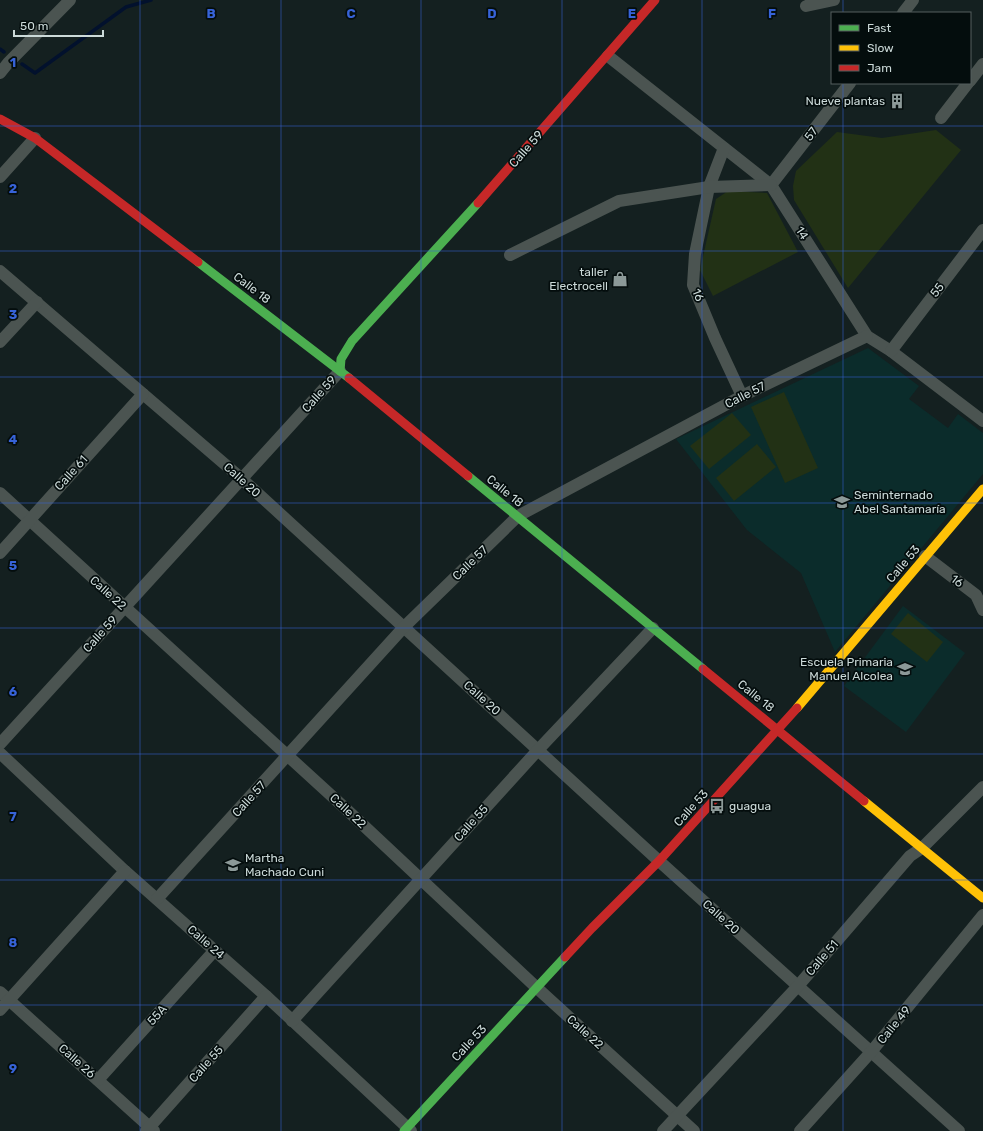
<svg xmlns="http://www.w3.org/2000/svg" width="983" height="1131" viewBox="0 0 983 1131" font-family="Rubik,sans-serif">
  <rect width="100%" height="100%" fill="#142020"/>
  <g fill="#0b2c2b">
    <path d="M868,348l51,38 -10,13 39,29 10,-14 25,19v41l-148,178 -34,-79 -54,-43 -71,-91z"/>
    <path d="M903,606l62,47 -59,79 -62,-46z"/>
  </g>
  <g fill="#223115">
    <path d="M936,130l25,20 -113,138 -54,-88 -1,-14 3,-15 41,-39 45,6z"/>
    <path d="M728,191l39,2 31,59 -85,44 -13,-26 16,-71z"/>
    <path d="M784,392l34,76 -33,15 -34,-76z"/>
    <path d="M732,413l19,22 -42,34 -19,-23z"/>
    <path d="M757,444l19,23 -42,34 -18,-23z"/>
    <path d="M908,613l35,29 -16,20 -36,-28z"/>
  </g>
  <g fill="none" stroke-linecap="round" stroke-linejoin="round">
    <g stroke="#02112d" stroke-width="3.5">
      <path d="M0,49l4,3"/>
      <path d="M22,64l13,9 91,-66 25,-7"/>
    </g>
    <g stroke="#4b5451" stroke-width="12">
      <path d="M806,6l28,-6"/>
      <path d="M903,13l10,-13"/>
      <path d="M608,56l163,129 96,151 24,15 92,70"/>
      <path d="M0,73l8,-10 62,-63"/>
      <path d="M970,81l13,-17"/>
      <path d="M941,118l27,-35"/>
      <path d="M724,148l-15,39 -14,67 -2,31 22,53 27,58"/>
      <path d="M0,177l35,-39"/>
      <path d="M771,185l79,-102"/>
      <path d="M510,255l109,-54 90,-14 62,-2"/>
      <path d="M0,271l242,208 417,382 300,270"/>
      <path d="M0,342l37,-40"/>
      <path d="M891,351l92,-121"/>
      <path d="M0,493l346,316 191,179 157,143"/>
      <path d="M0,553l143,-159"/>
      <path d="M925,556l51,39 7,15"/>
      <path d="M0,744l340,-373"/>
      <path d="M0,753l125,118 141,125 145,135"/>
      <path d="M157,899l247,-272 114,-111 224,-120 125,-60"/>
      <path d="M0,992l154,139"/>
      <path d="M0,1010l125,-139"/>
      <path d="M292,1021l246,-271 115,-122"/>
      <path d="M98,1080l117,-130"/>
      <path d="M146,1131l120,-135"/>
      <path d="M663,1131l135,-145 112,-130 12,-8 61,-61"/>
      <path d="M800,1131l71,-79 112,-137"/>
    </g>
    <g stroke="#4caf50" stroke-width="9">
      <path d="M198,262l151,116"/>
      <path d="M340,371l1,-12 11,-18 126,-138"/>
      <path d="M468,476l235,193"/>
      <path d="M404,1131l161,-174"/>
    </g>
    <g stroke="#ffc107" stroke-width="9">
      <path d="M797,708l186,-219"/>
      <path d="M864,801l119,97"/>
    </g>
    <g stroke="#c62828" stroke-width="9">
      <path d="M0,119l35,19 163,124"/>
      <path d="M478,203l177,-203"/>
      <path d="M349,378l119,98"/>
      <path d="M703,669l161,132"/>
      <path d="M565,957l27,-29 67,-67 138,-153"/>
    </g>
  </g>
  <path fill="none" stroke="#3763d8" stroke-width="1" stroke-opacity="0.55" d="M140,0v1131M281,0v1131M421,0v1131M562,0v1131M702,0v1131M843,0v13M843,83v1048M0,126h983M0,251h983M0,377h983M0,503h983M0,628h983M0,754h983M0,880h983M0,1005h983"/>
  <defs>
    <symbol id="building-bare" viewBox="-9 -9 18 18"><path d="M-4-6H4V6H1V3H-1V6H-4ZM-2.5-4.3h1.7v1.8h-1.7ZM.8-4.3h1.7v1.8H.8ZM-2.5-1h1.7V.8h-1.7ZM.8-1h1.7V.8H.8Z" fill="#8c9998" stroke="#040d0d" stroke-width="2.5" paint-order="stroke"/></symbol>
    <symbol id="shop-bare" viewBox="-9 -9 18 18"><path d="M-5-2.5h2.3a2.7 3.5 0 0 1 5.4 0H5L5.5 6h-11ZM-1.5-2.5h3a1.5 2.3 0 0 0-3 0Z" fill="#8c9998" stroke="#040d0d" stroke-width="2.5" paint-order="stroke"/></symbol>
    <symbol id="school-bare" viewBox="-9 -9 18 18"><path d="M0-5L7-2L0 1L-7-2ZM-4 1L0 2.5L4 1V4Q0 6-4 4Z" fill="#8c9998" stroke="#040d0d" stroke-width="2.5" paint-order="stroke"/></symbol>
    <symbol id="bus-bare" viewBox="-9 -9 18 18"><path d="M-5-6H5V4H4V6H2V4H-2V6H-4V4H-5ZM-3.5-4V0h7V-4ZM-3.5 1.2v1.5H-2V1.2ZM2 1.2v1.5H3.5V1.2Z" fill="#8c9998" stroke="#040d0d" stroke-width="2.5" paint-order="stroke"/></symbol>
  </defs>
  <g fill-rule="evenodd">
    <use href="#building-bare" x="886" y="90" width="22" height="22"/>
    <use href="#shop-bare" x="609" y="268" width="22" height="22"/>
    <use href="#school-bare" x="831" y="491" width="22" height="22"/>
    <use href="#school-bare" x="894" y="658" width="22" height="22"/>
    <use href="#bus-bare" x="706" y="795" width="22" height="22"/>
    <use href="#school-bare" x="222" y="854" width="22" height="22"/>
  </g>
  <g text-anchor="middle" dominant-baseline="central" stroke-width="3.5" stroke-linejoin="round" paint-order="stroke">
    <g font-size="12" fill="#ccdad9" stroke="#040d0d" text-anchor="end">
      <text x="885" y="101">Nueve plantas</text>
      <text x="608" y="272">taller<tspan x="608" dy="14">Electrocell</tspan></text>
      <text x="854" y="495" text-anchor="start">Seminternado<tspan x="854" dy="14">Abel Santamaría</tspan></text>
      <text x="893" y="662">Escuela Primaria<tspan x="893" dy="14">Manuel Alcolea</tspan></text>
      <text x="729" y="806" text-anchor="start">guagua</text>
      <text x="245" y="858" text-anchor="start">Martha<tspan x="245" dy="14">Machado Cuni</tspan></text>
    </g>
    <g font-size="12" fill="#ccdad9" stroke="#040d0d">
      <text transform="translate(811 134) rotate(-53)">57</text>
      <text transform="translate(526 149) rotate(-49)">Calle 59</text>
      <text transform="translate(802 233) rotate(58)">14</text>
      <text transform="translate(252 288) rotate(37)">Calle 18</text>
      <text transform="translate(937 290) rotate(-53)">55</text>
      <text transform="translate(698 295) rotate(69)">16</text>
      <text transform="translate(319 394) rotate(-48)">Calle 59</text>
      <text transform="translate(745 395) rotate(-27)">Calle 57</text>
      <text transform="translate(71 473) rotate(-48)">Calle 61</text>
      <text transform="translate(242 480) rotate(42)">Calle 20</text>
      <text transform="translate(505 491) rotate(39)">Calle 18</text>
      <text transform="translate(470 563) rotate(-44)">Calle 57</text>
      <text transform="translate(903 564) rotate(-50)">Calle 53</text>
      <text transform="translate(957 581) rotate(37)">16</text>
      <text transform="translate(108 593) rotate(42)">Calle 22</text>
      <text transform="translate(100 634) rotate(-48)">Calle 59</text>
      <text transform="translate(756 696) rotate(39)">Calle 18</text>
      <text transform="translate(482 698) rotate(42)">Calle 20</text>
      <text transform="translate(249 799) rotate(-48)">Calle 57</text>
      <text transform="translate(691 808) rotate(-48)">Calle 53</text>
      <text transform="translate(348 811) rotate(43)">Calle 22</text>
      <text transform="translate(471 823) rotate(-48)">Calle 55</text>
      <text transform="translate(721 917) rotate(42)">Calle 20</text>
      <text transform="translate(206 942) rotate(41)">Calle 24</text>
      <text transform="translate(822 958) rotate(-49)">Calle 51</text>
      <text transform="translate(157 1015) rotate(-48)">55A</text>
      <text transform="translate(894 1025) rotate(-51)">Calle 49</text>
      <text transform="translate(585 1032) rotate(42)">Calle 22</text>
      <text transform="translate(469 1043) rotate(-47)">Calle 53</text>
      <text transform="translate(77 1061) rotate(42)">Calle 26</text>
      <text transform="translate(206 1064) rotate(-48)">Calle 55</text>
    </g>
  </g>
  <g font-size="13" text-anchor="middle" font-weight="bold" fill="#3763d8" stroke="#040d0d" stroke-width="3.5" stroke-linejoin="round" paint-order="stroke">
    <text x="211" y="18">B</text>
    <text x="351" y="18">C</text>
    <text x="492" y="18">D</text>
    <text x="632" y="18">E</text>
    <text x="772" y="18">F</text>
    <text x="13" y="67">1</text>
    <text x="13" y="193">2</text>
    <text x="13" y="319">3</text>
    <text x="13" y="444">4</text>
    <text x="13" y="570">5</text>
    <text x="13" y="696">6</text>
    <text x="13" y="821">7</text>
    <text x="13" y="947">8</text>
    <text x="13" y="1073">9</text>
  </g>
  <rect x="831" y="12" width="140" height="72" fill="#040d0d" stroke="#545f5f"/>
  <rect x="839" y="25" width="20" height="6" fill="#4caf50" stroke="#545f5f"/>
  <text x="867" y="32" font-size="12" fill="#ccdad9">Fast</text>
  <rect x="839" y="45" width="20" height="6" fill="#ffc107" stroke="#545f5f"/>
  <text x="867" y="52" font-size="12" fill="#ccdad9">Slow</text>
  <rect x="839" y="65" width="20" height="6" fill="#c62828" stroke="#545f5f"/>
  <text x="867" y="72" font-size="12" fill="#ccdad9">Jam</text>
  <path d="M14 30v6h89v-6" fill="none" stroke="#ccdad9" stroke-width="2"/>
  <text x="20" y="30" font-size="12" fill="#ccdad9" stroke="#040d0d" stroke-width="3" paint-order="stroke">50 m</text>
</svg>
